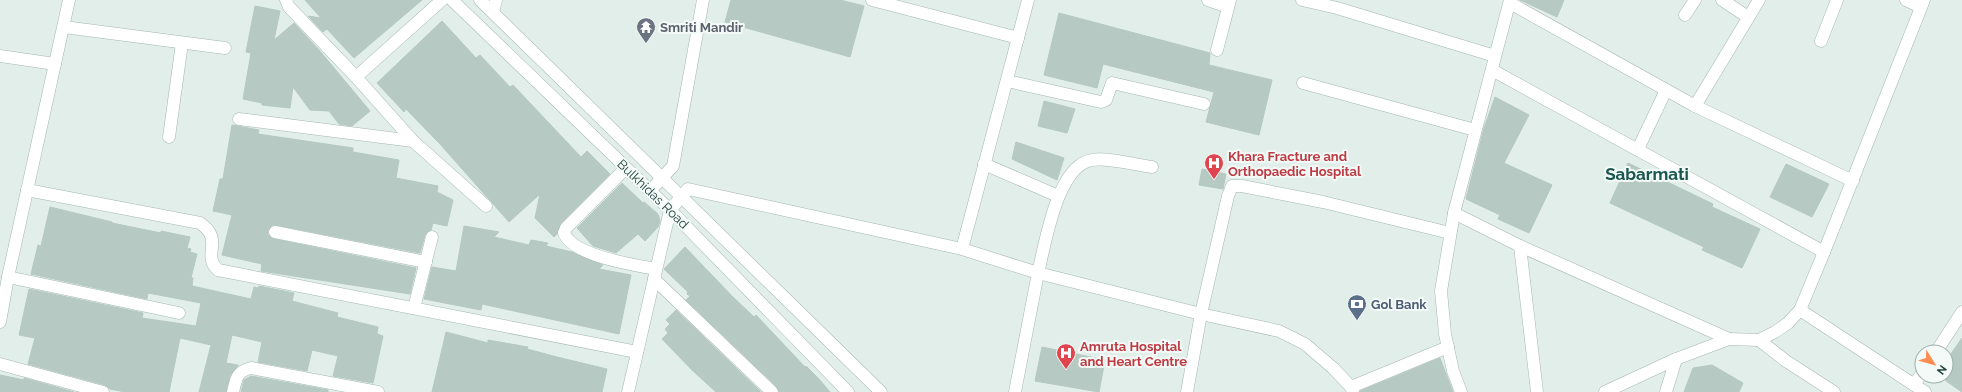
<svg xmlns="http://www.w3.org/2000/svg" width="1962" height="392" viewBox="0 0 1962 392" font-family="Raleway,sans-serif">
  <rect width="100%" height="100%" fill="#e2eeea"/>
  <g fill="#b7c9c3" stroke="#b4c9c2">
    <path d="M305,0h117l-68,58 -27,-29 -4,3 -15,-16 13,2z"/>
    <path d="M731,0h109l24,6 -14,51 -125,-35z"/>
    <path d="M1520,0h44l-7,17z"/>
    <path d="M255,6l25,5 -6,29 20,-17 25,27 51,61 -18,15 -13,-2 -10,-13 -19,-1 -17,-23 -3,21 -28,-3v-2l-19,-4 8,-46 -5,-1z"/>
    <path d="M1059,13l151,40 -1,12 63,15 -13,55 -53,-13 8,-30 -111,-28 -6,24 -53,-13z"/>
    <path d="M442,21l34,37 4,-3 30,32 3,-2 68,72 6,-6 23,23 -49,49 -4,11 -3,3 -19,-19 5,-24 -31,28 -69,-78 -34,-35 -2,3 -27,-29z"/>
    <path d="M1495,97l34,18 -25,48 48,22 -23,48 -31,-14 2,-4 -34,-16 18,-71z"/>
    <path d="M1044,101l31,8 -8,24 -29,-7z"/>
    <path d="M232,125l27,5 -1,4 95,14v4l46,8 -3,18 42,8 -1,6 16,8 -6,26 -14,-3 -2,7 -6,5 -5,18 -144,-28h-4l-4,5v5l6,4 142,29 -6,26 -149,-23 1,-7 -40,-9 10,-40 -19,-4 7,-32h3z"/>
    <path d="M1016,142l48,16 -7,22 -45,-21z"/>
    <path d="M1628,163l85,41 -1,3 48,22 -18,39 -40,-18 2,-3 -94,-44z"/>
    <path d="M1786,164l43,20 -17,33 -42,-20z"/>
    <path d="M1202,169l24,5 -3,15 -24,-4z"/>
    <path d="M622,183l21,20 1,-1 14,12 2,7 -2,6 -13,14 -7,-7 -22,19 -23,-7 -16,-18z"/>
    <path d="M50,207l62,15v1l49,10v-2l29,6 -3,11 4,1 -1,3 7,2 -6,24h2l-1,8 59,13 3,-12 4,1 1,-2 35,7 -2,8 46,12 -1,4 41,10 -1,7 6,2 -10,47 -40,-7 5,-20 -26,-6 -5,21 -49,-9 4,-20 -30,-7 -6,28 12,2 -8,11 -4,16h-27l12,-47 -31,-7 -11,54h-44l-15,-3 -5,-4 -77,-21 7,-26 -16,-3 10,-46 114,24 -1,5 54,8 5,-23 -53,-10 -1,6 -116,-25 7,-29 3,1z"/>
    <path d="M464,226l35,6 -5,5 35,8 2,-5 17,3 -2,3 26,6 31,13 -4,4 32,6 -12,59 -137,-30 -1,6 -57,-11 8,-32 24,4z"/>
    <path d="M685,247l48,50 21,20 2,-2 49,52 1,-1 13,13 11,13h-51l-2,-5 -91,-87 4,-4 -3,-2 1,-2 -24,-23z"/>
    <path d="M676,310l85,82h-45l-23,-21 -31,-32 6,-6 -3,-4 5,-5 -4,-4z"/>
    <path d="M446,332l42,11v-3l40,7 -1,2 30,8 50,12 -5,23h-170z"/>
    <path d="M1962,338v54l-16,-11v-20z"/>
    <path d="M1042,347l63,13 -6,32 -64,-11z"/>
    <path d="M1440,358l13,34h-93v-1z"/>
    <path d="M1712,365l31,18 -4,9h-55l9,-24z"/>
    <path d="M0,375l24,5v-2l50,14h-74z"/>
    <path d="M251,376l77,14v2h-87l3,-12z"/>
  </g>
  <g fill="none" stroke-linecap="round" stroke-linejoin="round">
    <defs>
      <g id="minor">
        <path d="M286,0l3,7 67,70 57,64 73,65"/>
        <path d="M872,0l146,38"/>
        <path d="M1208,0l20,7"/>
        <path d="M1302,0l35,8 158,48"/>
        <path d="M1722,0l26,17"/>
        <path d="M1906,0l15,7"/>
        <path d="M1510,3l185,103 158,75"/>
        <path d="M493,12l3,-12"/>
        <path d="M1685,15l10,-15"/>
        <path d="M64,27l161,21"/>
        <path d="M1821,41l16,-41"/>
        <path d="M1217,50l13,-50"/>
        <path d="M0,56l55,8"/>
        <path d="M1492,70l332,182 -24,58"/>
        <path d="M356,77l86,-77"/>
        <path d="M1007,81l94,21 5,-2 6,-17 92,21"/>
        <path d="M1303,83l172,47"/>
        <path d="M1695,106l64,-106"/>
        <path d="M239,119l174,22"/>
        <path d="M169,137l13,-94"/>
        <path d="M1638,149l28,-59"/>
        <path d="M984,164l74,32"/>
        <path d="M1152,167c-16,-2 -45,-10 -60,-7 -35,5 -47,85 -54,113l163,41 -14,78"/>
        <path d="M626,168l-60,60 -2,5c9,23 70,32 92,36"/>
        <path d="M27,190l173,33c25,17 1,32 18,47l419,82"/>
        <path d="M650,191l23,-25 30,-166"/>
        <path d="M1454,213l56,-213"/>
        <path d="M275,232l151,30"/>
        <path d="M1520,246l17,146"/>
        <path d="M962,249l76,24 -23,119"/>
        <path d="M1824,252l100,-252"/>
        <path d="M8,277l171,36"/>
        <path d="M654,279l118,113"/>
        <path d="M414,308l18,-71"/>
        <path d="M0,322l8,-45 61,-277"/>
        <path d="M1759,340l27,21 48,31"/>
        <path d="M1936,352l26,-40"/>
        <path d="M0,364l103,28"/>
        <path d="M1914,385l8,-12"/>
        <path d="M1351,387l97,-40"/>
        <path d="M233,392c3,-13 4,-21 18,-24l127,24"/>
        <path d="M628,392l42,-182 18,-21 274,60 66,-249"/>
        <path d="M1353,392l-2,-5 -18,-19 -28,-24 -26,-13 -78,-17 27,-118 4,-10h10l81,16 127,31"/>
        <path d="M1461,392l-8,-21 -8,-37 -4,-43 13,-78 66,33 209,93"/>
        <path d="M1605,392l71,-33 53,-20 30,1 16,-8 13,-9 12,-13 125,82"/>
        <path d="M1666,392l10,-33"/>
      </g>
      <g id="tertiary">
        <path d="M452,0l218,210 178,182"/>
        <path d="M480,0l401,392"/>
      </g>
    </defs>
    <use href="#minor" stroke="#a4b7b2" stroke-width="13"/>
    <use href="#tertiary" stroke="#a4b7b2" stroke-width="13"/>
    <use href="#minor" stroke="#fff" stroke-width="12"/>
    <use href="#tertiary" stroke="#fff" stroke-width="12"/>
  </g>
  <defs>
    <symbol id="temple-pin" viewBox="-11 -11 22 30"><path d="M0 17L-7.5 6A9.5 9.5 0 1 1 7.5 6Z" fill="#6b7280" stroke="#f3faf7"/><path d="M0-6L5-2H3V0L6.5 2.5H4V6H1.5V3h-3V6H-4V2.5H-6.5L-3 0V-2H-5Z" fill="#fff"/></symbol>
    <symbol id="hospital-pin" viewBox="-11 -11 22 30"><path d="M0 17L-7.5 6A9.5 9.5 0 1 1 7.5 6Z" fill="#e0444e" stroke="#f3faf7"/><path d="M-5-5h3v3.5h4V-5h3V5h-3V1.5h-4V5h-3Z" fill="#fff"/></symbol>
    <symbol id="bank-pin" viewBox="-11 -11 22 30"><path d="M0 17L-7.5 6A9.5 9.5 0 1 1 7.5 6Z" fill="#5c6f8a" stroke="#f3faf7"/><path d="M-6-4H6V4H-6ZM0-2.3a2.3 2.3 0 1 0 0 4.6a2.3 2.3 0 1 0 0-4.6Z" fill="#fff"/></symbol>
  </defs>
  <g fill-rule="evenodd">
    <use href="#temple-pin" x="635" y="16" width="22" height="30"/>
    <use href="#hospital-pin" x="1203" y="152" width="22" height="30"/>
    <use href="#bank-pin" x="1346" y="293" width="22" height="30"/>
    <use href="#hospital-pin" x="1055" y="342" width="22" height="30"/>
  </g>
  <g text-anchor="middle" dominant-baseline="central" stroke-width="4" stroke-linejoin="round" paint-order="stroke">
    <g font-size="13" font-weight="bold" fill="#5b616d" stroke="#f3faf7" text-anchor="start">
      <text x="660" y="27">Smriti Mandir</text>
    </g>
    <g font-size="13" font-weight="bold" fill="#be3a42" stroke="#f3faf7" text-anchor="start">
      <text x="1228" y="156">Khara Fracture and<tspan x="1228" dy="15">Orthopaedic Hospital</tspan></text>
      <text x="1080" y="346">Amruta Hospital<tspan x="1080" dy="15">and Heart Centre</tspan></text>
    </g>
    <g font-size="13" fill="#20413c" stroke="#f3faf7">
      <text transform="translate(653 194) rotate(44)">Bulkhidas Road</text>
    </g>
    <g font-size="13" font-weight="bold" fill="#4e5e75" stroke="#f3faf7" text-anchor="start">
      <text x="1371" y="304">Gol Bank</text>
    </g>
    <g font-size="17" font-weight="bold" fill="#19564e" stroke="#f3faf7">
      <text x="1647" y="174">Sabarmati</text>
    </g>
  </g>
  <g transform="translate(1934 364) rotate(127)"><circle r="19" fill="#f3faf7" stroke="#9fb0ac"/>
  <path d="M0-3L7 15L0 10L-7 15Z" fill="#ff8d4f"/>
  <text y="-6" font-size="11" font-weight="bold" text-anchor="middle" fill="#20413c">N</text>
  </g>
</svg>
